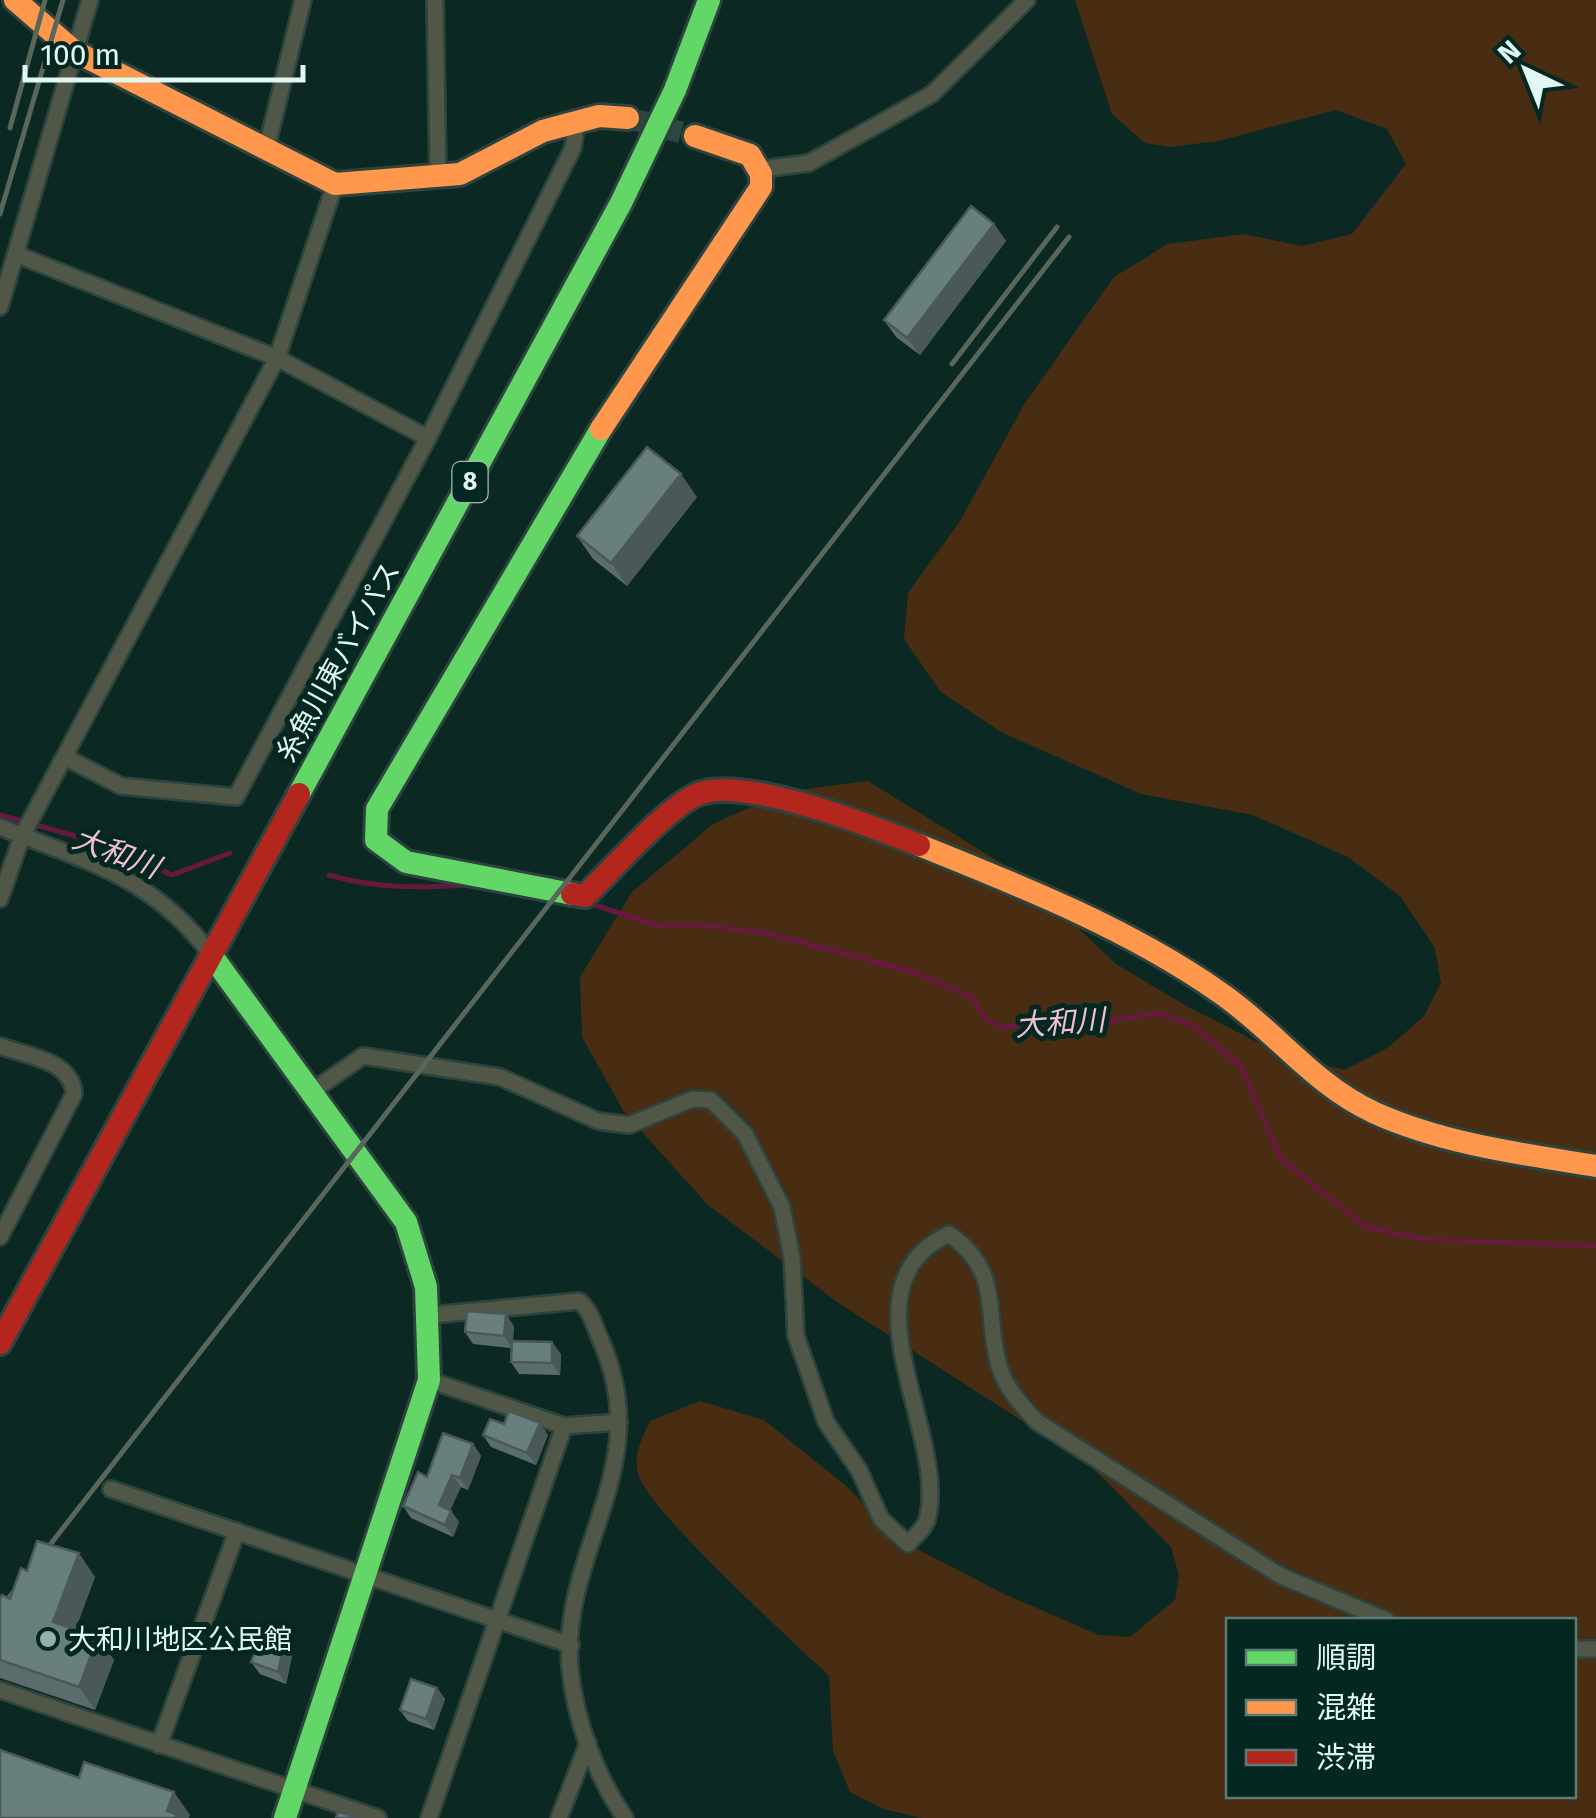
<svg xmlns="http://www.w3.org/2000/svg" width="1596" height="1818" viewBox="0 0 1596 1818" font-family="'Fira Sans','Noto Sans JP',sans-serif">
  <rect width="100%" height="100%" fill="#0c2823"/>
  <path fill="#492d13" fill-rule="evenodd" d="M1075,0h521v1818h-674l-39,-9 -33,-17 -17,-41 -4,-75c-34,-33 -184,-168 -191,-203 -5,-19 4,-35 12,-52l50,-20 64,19 82,66 54,54 104,54 95,41 31,2 45,-37 4,-24 -8,-29 -82,-83 -252,-162 -129,-97 -84,-93 -42,-75 -2,-60 52,-85 81,-68 71,-32 84,-11 159,98 89,85 72,43 91,46 66,17 44,-23 35,-31 17,-33 -6,-35 -35,-52 -52,-39 -95,-42 -112,-21 -140,-62 -60,-40 -37,-53 4,-46 52,-72 65,-118 89,-126 54,-33 76,-10 58,12 50,-12 54,-70 -19,-35 -51,-19 -118,31 -48,6 -25,-4 -33,-29zM1228,1620h346v176h-346z"/>
  <g fill="none" stroke-linecap="round" stroke-linejoin="round">
    <g stroke="#66193d" stroke-width="5">
      <path d="M0,815l104,29 68,31 58,-22"/>
      <path d="M329,875c48,14 91,13 140,10"/>
      <path d="M588,903l72,23 28,-2 74,8 152,40 59,26 11,19 16,10 59,-3 8,4 91,-15 36,13 47,40 40,93 85,68 56,12 174,7"/>
    </g>
    <path stroke="#2c4742" stroke-width="22" stroke-dasharray="22 11" stroke-linecap="butt" d="M628,118l67,18"/>
    <defs>
      <g id="street">
        <path d="M435,0l3,176"/>
        <path d="M267,146l36,-146"/>
        <path d="M763,169l46,-6 123,-69 95,-94"/>
        <path d="M18,255l259,103 151,80"/>
        <path d="M0,307l90,-307"/>
        <path d="M65,757l56,29 115,11 192,-359 145,-290 4,-27"/>
        <path d="M0,827c87,35 153,49 212,129"/>
        <path d="M0,899l22,-63 255,-478 58,-174"/>
        <path d="M0,1046c27,10 72,14 74,48l-74,143"/>
        <path d="M311,1092l52,-36 137,21 98,44 31,4 64,-26 18,1 34,34 37,73 10,51 4,78 30,86 33,48 22,49 27,25c6,-7 17,-16 19,-24 23,-85 -90,-234 22,-286 55,38 34,81 51,135 7,21 22,36 36,52l245,155 105,44"/>
        <path d="M432,1315l147,-14c12,9 16,27 22,40 56,126 -41,209 -31,327 5,52 26,108 55,150"/>
        <path d="M429,1380l135,46 55,-4"/>
        <path d="M111,1489l460,156"/>
        <path d="M1574,1649h22"/>
        <path d="M0,1690l378,128"/>
        <path d="M159,1745l78,-214"/>
        <path d="M429,1818l135,-392"/>
        <path d="M559,1818l29,-75"/>
      </g>
      <g id="fast">
        <path d="M299,794l322,-591 54,-113 34,-90"/>
        <path d="M572,894l-166,-32 -30,-22 1,-31 224,-380"/>
        <path d="M212,956l194,266 20,65 3,93 -144,438"/>
      </g>
      <g id="slow">
        <path d="M15,0l59,51 261,133 125,-10 83,-43 56,-15 29,2"/>
        <path d="M601,429l160,-242v-13l-11,-19 -55,-19"/>
        <path d="M919,845c102,41 210,84 300,147 56,38 93,92 156,121 69,31 147,41 221,53"/>
      </g>
      <g id="jam">
        <path d="M572,894l13,2c26,-25 85,-93 116,-103 49,-15 170,33 218,52"/>
        <path d="M0,1343l299,-549"/>
      </g>
    </defs>
    <use href="#street" stroke="#2c433e" stroke-width="20"/>
    <use href="#fast" stroke="#2c433e" stroke-width="28"/>
    <use href="#slow" stroke="#2c433e" stroke-width="28"/>
    <use href="#jam" stroke="#2c433e" stroke-width="28"/>
    <use href="#street" stroke="#505746" stroke-width="15"/>
    <use href="#fast" stroke="#63d668" stroke-width="22"/>
    <use href="#slow" stroke="#ff974d" stroke-width="22"/>
    <use href="#jam" stroke="#b3261e" stroke-width="22"/>
    <g stroke="#58665b" stroke-width="5">
      <path d="M10,128l35,-128"/>
      <path d="M0,214l63,-214"/>
      <path d="M952,364l105,-137"/>
      <path d="M0,1609l1069,-1372"/>
    </g>
  </g>
  <g fill="#5a6d6c">
    <path d="M994,224l12,17 -86,114 -24,-18 -12,-17z"/>
    <path d="M697,497l-70,89 -34,-27 -16,-23z"/>
    <path d="M514,1326l-1,15 48,13 -1,21 -41,-1 -8,-12v-14l-38,-4 -8,-12z"/>
    <path d="M504,1424l44,11 -12,30 -45,-18 -8,-12z"/>
    <path d="M473,1444l8,12 -13,34 -7,-3 -11,23 9,12 -6,15 -42,-19 -8,-12 24,-29z"/>
    <path d="M27,1571l68,6 -20,52 39,31 -19,50 -95,-32v-79h10z"/>
    <path d="M294,1647l-8,37 -26,-10 -9,-12z"/>
    <path d="M437,1688l8,11 -11,31 -26,-9 -8,-11z"/>
  </g>
  <g fill="#4a5958">
    <path d="M994,224l12,17 -86,114 -13,-17z"/>
    <path d="M681,474l16,23 -70,89 -16,-23z"/>
    <path d="M506,1314l8,12 -2,22 -8,-12z"/>
    <path d="M552,1342l9,12 -1,21 -8,-12z"/>
    <path d="M540,1423l8,12 -12,30 -9,-12z"/>
    <path d="M473,1444l8,12 -13,34 -8,-12z"/>
    <path d="M452,1475l9,12 -14,30 -8,-12z"/>
    <path d="M451,1511l8,11 -6,15 -8,-12z"/>
    <path d="M79,1553l16,24 -25,68 -17,-23z"/>
    <path d="M286,1635l8,12 -8,37 -8,-12z"/>
    <path d="M98,1637l16,23 -19,50 -16,-23z"/>
    <path d="M437,1688l8,11 -11,31 -8,-11z"/>
    <path d="M174,1792l16,23 -1,3h-17l-5,-7z"/>
  </g>
  <g fill="#697f7d" stroke="#4a5958" stroke-width="2.5">
    <path d="M971,206l23,18 -87,114 -23,-18z"/>
    <path d="M647,447l34,27 -70,89 -34,-27z"/>
    <path d="M467,1311l39,3 -2,22 -39,-4z"/>
    <path d="M512,1341l40,1v21l-41,-1z"/>
    <path d="M509,1411l31,12 -13,30 -44,-18 7,-16 14,5z"/>
    <path d="M443,1433l30,11 -13,34 -8,-3 -13,30 12,6 -6,14 -42,-19 15,-34 9,5z"/>
    <path d="M37,1541l42,12 -26,69 45,15 -19,50 -79,-27v-61l2,-4 8,4 11,-31 6,3z"/>
    <path d="M265,1627l21,8 -8,37 -27,-10z"/>
    <path d="M411,1679l26,9 -11,31 -26,-9z"/>
    <path d="M0,1750l79,28 5,-16 90,30 -7,19 9,3 -1,4h-175z"/>
    <path d="M338,1812l22,6h-24z"/>
  </g>
  <circle fill="#96afa9" stroke="#042821" stroke-width="4" cx="48" cy="1639" r="10"/>
  <g text-anchor="middle" dominant-baseline="central" stroke-width="10" stroke-linejoin="round" paint-order="stroke">
    <rect fill="#042821" stroke="#9ebab3" stroke-width="2.5" x="452.5" y="462" width="35" height="40" rx="8"/>
    <g font-size="25" font-weight="bold" fill="#e0f8f1">
      <text x="470" y="482">8</text>
    </g>
    <g font-size="28" fill="#e0f8f1" stroke="#042821">
      <text transform="translate(338 662) rotate(-61)">糸魚川東バイパス</text>
    </g>
    <g font-size="28" fill="#e0f8f1" stroke="#042821" text-anchor="start">
      <text x="68" y="1639">大和川地区公民館</text>
    </g>
    <g font-size="30" font-style="italic" fill="#f2bfd0" stroke="#042821">
      <text transform="translate(116 853) rotate(21)">大和川</text>
      <text transform="translate(1060 1023) rotate(-4)">大和川</text>
    </g>
  </g>
  <rect x="1226" y="1618" width="350" height="180" fill="#042821" stroke="#5c7b74" stroke-width="2.5"/>
  <rect x="1246" y="1650" width="50" height="15" fill="#63d668" stroke="#5c7b74" stroke-width="2.5"/>
  <text x="1316" y="1668" font-size="30" fill="#e0f8f1">順調</text>
  <rect x="1246" y="1700" width="50" height="15" fill="#ff974d" stroke="#5c7b74" stroke-width="2.5"/>
  <text x="1316" y="1718" font-size="30" fill="#e0f8f1">混雑</text>
  <rect x="1246" y="1750" width="50" height="15" fill="#b3261e" stroke="#5c7b74" stroke-width="2.5"/>
  <text x="1316" y="1768" font-size="30" fill="#e0f8f1">渋滞</text>
  <g transform="translate(1526 70) rotate(317)" stroke="#042821" stroke-width="8" paint-order="stroke">
  <path d="M0-8L18 38L0 25L-18 38Z" fill="#e0f8f1"/>
  <text y="-15" font-size="28" font-weight="bold" text-anchor="middle" fill="#e0f8f1">N</text>
  </g>
  <path d="M25 65v15h278v-15" fill="none" stroke="#e0f8f1" stroke-width="5"/>
  <text x="40" y="65" font-size="30" fill="#e0f8f1" stroke="#042821" stroke-width="8" paint-order="stroke">100 m</text>
</svg>
